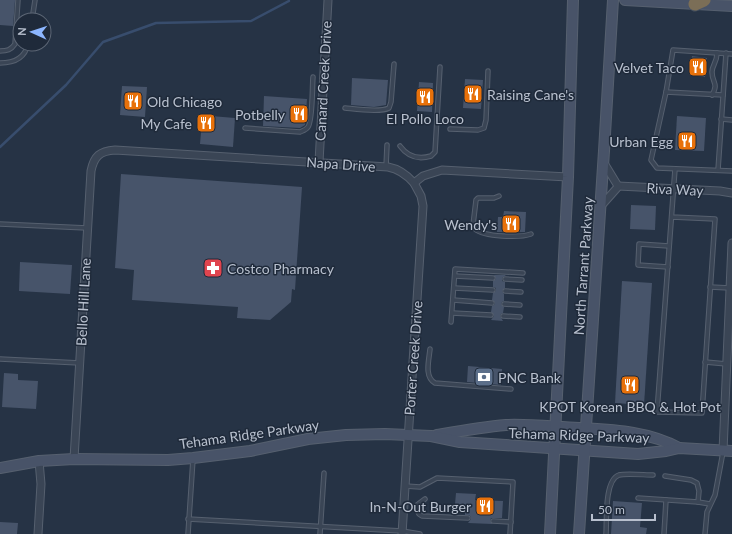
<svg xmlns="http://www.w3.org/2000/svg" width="732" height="534" viewBox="0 0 732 534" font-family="Lato,sans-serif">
  <rect width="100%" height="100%" fill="#263345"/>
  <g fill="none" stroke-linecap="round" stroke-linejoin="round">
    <path stroke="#384d6d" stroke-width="2.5" d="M0,147l66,-62 37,-43 53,-19 95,-2 38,-20"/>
  </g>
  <g fill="#47546a">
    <path d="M0,0h15l-2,26 -13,-1z"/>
    <path d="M692,56l15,2 -2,19 -15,-2z"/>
    <path d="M352,78l36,2 -2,25 -12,2 -23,-2z"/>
    <path d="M465,79l18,1 -2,29 -18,-1z"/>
    <path d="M419,82l14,1 -1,29 -15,-1z"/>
    <path d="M122,86l25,1 -2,30 -25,-2z"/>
    <path d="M264,96l43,3 -2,26 -5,3 -37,-2z"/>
    <path d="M211,116l24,2 -2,29 -33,-3 2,-23z"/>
    <path d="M677,116l29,2 -2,33 -29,-1z"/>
    <path d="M121,174l181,13 -7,103 -3,-1 -1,13 -21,18 -33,-2 1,-11 -106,-7 2,-30 -19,-2z"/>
    <path d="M631,205l25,1 -1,24 -25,-1z"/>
    <path d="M504,211l22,1 -1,20h-28l1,-15h5z"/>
    <path d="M20,262l52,3 -2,29 -51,-3z"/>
    <path d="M494,275h12l-4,3v3l3,1v6l-3,3 2,3v7l-2,1 -1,2 3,3 -1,6 -2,1 -1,2 3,5 -12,-1 3,-4 -3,-4 1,-6 2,-1 1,-2 -3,-3 1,-7 3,-2v-3l-3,-1v-6l3,-2z"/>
    <path d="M622,281l30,2 -8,122 -29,-2z"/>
    <path d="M468,366l34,3 -1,16 -34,-3z"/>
    <path d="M4,373l14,1v6l20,1 -2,28 -34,-2z"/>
    <path d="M456,493l20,1 -1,6 28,1 -1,17h-11l-1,3 2,3 -24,-1 3,-4v-2l-2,-2h-4v-10l-10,-1z"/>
    <path d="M613,501l29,2 -2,24 7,1 -1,6h-35z"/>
    <path d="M0,522l18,1 -1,11h-17z"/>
  </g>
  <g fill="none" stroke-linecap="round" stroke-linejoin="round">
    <defs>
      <g id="lane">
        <path d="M32,20l3,-20"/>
        <path d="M0,51c7,0 11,-1 15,-7l3,-44"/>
        <path d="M732,54l-59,-4 -7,42 -15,68 6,8 75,3"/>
        <path d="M0,63c14,0 25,-5 28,-19"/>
        <path d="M666,92l57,3"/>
        <path d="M712,95c7,-12 0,-12 0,-23 0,-7 5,-9 5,-19"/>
        <path d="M345,108c10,1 35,5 44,0l2,-6 3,-38"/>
        <path d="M721,119l11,1"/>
        <path d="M245,128l55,4c2,-1 6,-2 8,-5 5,-7 4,-40 5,-50"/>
        <path d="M450,129l28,1 6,-2 2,-8 2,-49"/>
        <path d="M400,146c8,11 18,14 31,10l4,-4 5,-85"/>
        <path d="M386,167l1,-22"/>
        <path d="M718,170l8,-117"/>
        <path d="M499,196l-5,2h-16l-2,2 -3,25 2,4c9,8 45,9 56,5"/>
        <path d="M672,217l43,2 -13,194 -45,-1 18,-243"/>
        <path d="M0,224l87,4"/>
        <path d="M668,267l-30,-2 1,-21 30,2"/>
        <path d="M455,276l38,2"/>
        <path d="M505,279l17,1"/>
        <path d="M710,287l20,1"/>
        <path d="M454,288l39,2"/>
        <path d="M505,291l16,1"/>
        <path d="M453,300l39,3"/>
        <path d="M504,304l16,1"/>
        <path d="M452,313l39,2"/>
        <path d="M503,316l17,1"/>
        <path d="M451,322l4,-53 68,4"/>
        <path d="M430,349c-1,11 -6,28 5,34l76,6"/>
        <path d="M0,359l80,4"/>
        <path d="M705,362l22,2"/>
        <path d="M665,476l26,4 6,3 2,8 -1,11"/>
        <path d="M405,486l15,1 17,-9 76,4 -3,52"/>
        <path d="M638,498l60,4 12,2"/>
        <path d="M425,499l-8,6v5l2,4 3,2 46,2"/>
        <path d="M188,519l214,12 18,3"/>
        <path d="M493,521l18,1"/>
        <path d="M188,534l5,-75"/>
        <path d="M320,534l4,-61"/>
        <path d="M606,534c1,-13 -2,-54 13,-59 7,-2 26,0 34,0"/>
        <path d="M664,534l2,-34"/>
        <path d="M705,534l2,-22 8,-17 8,-43"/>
      </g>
      <g id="street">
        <path d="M319,162l9,-162"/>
        <path d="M618,186l102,5 12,2"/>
        <path d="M601,206l16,-18 1,-2 -14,-23"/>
        <path d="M723,451l9,-208"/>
        <path d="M74,459l17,-288c3,-15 9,-20 24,-21l273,17c11,2 19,8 26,16l9,-7 19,-6 126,7"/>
        <path d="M38,534l3,-50 -2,-23"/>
        <path d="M402,534l21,-328 -2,-10 -7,-13"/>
      </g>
      <g id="secondary">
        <path d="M625,0l107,6"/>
        <path d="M437,435c23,-4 45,-8 69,-10 24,-1 49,2 73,3 34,2 69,3 100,20"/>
        <path d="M0,468l39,-7 35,-2 94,1 25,-2 57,-7 58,-12 38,-4 39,-1 46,2 29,6 178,12 28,-3 13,-3 53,3"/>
        <path d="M550,534l18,-357 5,-177"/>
        <path d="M579,534l25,-383 9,-151"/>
      </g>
      <path id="highway" d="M695,4l9,-4"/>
    </defs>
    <use href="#lane" stroke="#56606f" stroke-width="5.5"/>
    <use href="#street" stroke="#56606f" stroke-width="9"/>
    <use href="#secondary" stroke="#56606f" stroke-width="12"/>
    <use href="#highway" stroke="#45505f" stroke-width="15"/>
    <use href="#lane" stroke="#3a4555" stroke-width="3.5"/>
    <use href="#street" stroke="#3a4555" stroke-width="7"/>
    <use href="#secondary" stroke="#485368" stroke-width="10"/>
    <use href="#highway" stroke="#7b6e57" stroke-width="13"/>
  </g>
  <defs>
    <symbol id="restaurant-square" viewBox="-11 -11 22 22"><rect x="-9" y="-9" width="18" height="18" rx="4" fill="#e8710a" stroke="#1f2a3a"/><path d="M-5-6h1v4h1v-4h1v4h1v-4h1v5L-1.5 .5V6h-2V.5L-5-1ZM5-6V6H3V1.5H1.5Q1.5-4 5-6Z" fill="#fff"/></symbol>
    <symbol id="pharmacy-square" viewBox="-11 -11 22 22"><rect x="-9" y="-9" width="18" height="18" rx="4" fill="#e0444e" stroke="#1f2a3a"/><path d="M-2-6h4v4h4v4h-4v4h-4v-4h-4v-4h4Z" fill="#fff"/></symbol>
    <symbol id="bank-square" viewBox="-11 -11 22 22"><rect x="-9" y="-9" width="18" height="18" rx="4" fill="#5c6f8a" stroke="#1f2a3a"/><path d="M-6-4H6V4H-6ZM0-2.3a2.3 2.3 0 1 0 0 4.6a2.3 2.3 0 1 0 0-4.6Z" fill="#fff"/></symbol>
  </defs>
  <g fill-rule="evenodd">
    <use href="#restaurant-square" x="687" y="56" width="22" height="22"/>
    <use href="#restaurant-square" x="462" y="83" width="22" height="22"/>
    <use href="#restaurant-square" x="414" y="86" width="22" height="22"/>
    <use href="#restaurant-square" x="122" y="90" width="22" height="22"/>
    <use href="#restaurant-square" x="288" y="103" width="22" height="22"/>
    <use href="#restaurant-square" x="195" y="112" width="22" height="22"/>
    <use href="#restaurant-square" x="676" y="130" width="22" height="22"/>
    <use href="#restaurant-square" x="500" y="213" width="22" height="22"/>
    <use href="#pharmacy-square" x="202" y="257" width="22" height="22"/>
    <use href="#bank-square" x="473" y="366" width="22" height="22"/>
    <use href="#restaurant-square" x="619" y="374" width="22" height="22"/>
    <use href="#restaurant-square" x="474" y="495" width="22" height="22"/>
  </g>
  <g text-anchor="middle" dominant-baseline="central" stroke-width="3" stroke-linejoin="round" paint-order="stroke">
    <g font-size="14" fill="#b8c0ce" stroke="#1f2a3a" text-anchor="end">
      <text x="684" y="67">Velvet Taco</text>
      <text x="487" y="94" text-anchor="start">Raising Cane's</text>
      <text x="147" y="101" text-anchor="start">Old Chicago</text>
      <text x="285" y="114">Potbelly</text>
      <text x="425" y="118" text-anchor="middle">El Pollo Loco</text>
      <text x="192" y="123">My Cafe</text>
      <text x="673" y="141">Urban Egg</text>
      <text x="497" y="224">Wendy's</text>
      <text x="227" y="268" text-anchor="start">Costco Pharmacy</text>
      <text x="498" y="377" text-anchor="start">PNC Bank</text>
      <text x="630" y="406" text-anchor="middle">KPOT Korean BBQ &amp; Hot Pot</text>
      <text x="471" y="506">In-N-Out Burger</text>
    </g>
    <g font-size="14" fill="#b8c0ce" stroke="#1f2a3a">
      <text transform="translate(323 81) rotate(-87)">Canard Creek Drive</text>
      <text transform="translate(341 164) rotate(4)">Napa Drive</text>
      <text transform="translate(675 189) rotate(3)">Riva Way</text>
      <text transform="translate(583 266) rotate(-86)">North Tarrant Parkway</text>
      <text transform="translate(83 302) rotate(-87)">Bello Hill Lane</text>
      <text transform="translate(413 358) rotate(-86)">Porter Creek Drive</text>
      <text transform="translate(249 434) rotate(-8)">Tehama Ridge Parkway</text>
      <text transform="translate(579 435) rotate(2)">Tehama Ridge Parkway</text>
    </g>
  </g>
  <g transform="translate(32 32) rotate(273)"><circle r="19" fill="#1f2a3a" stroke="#5c6675"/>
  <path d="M0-3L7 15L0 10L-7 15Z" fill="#8cb6ff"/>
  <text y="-6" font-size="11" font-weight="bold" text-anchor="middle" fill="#b8c0ce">N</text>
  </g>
  <path d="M592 514v6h63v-6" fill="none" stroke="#b8c0ce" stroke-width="2"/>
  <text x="598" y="514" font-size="12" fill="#b8c0ce" stroke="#1f2a3a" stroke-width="3" paint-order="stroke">50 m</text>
</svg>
